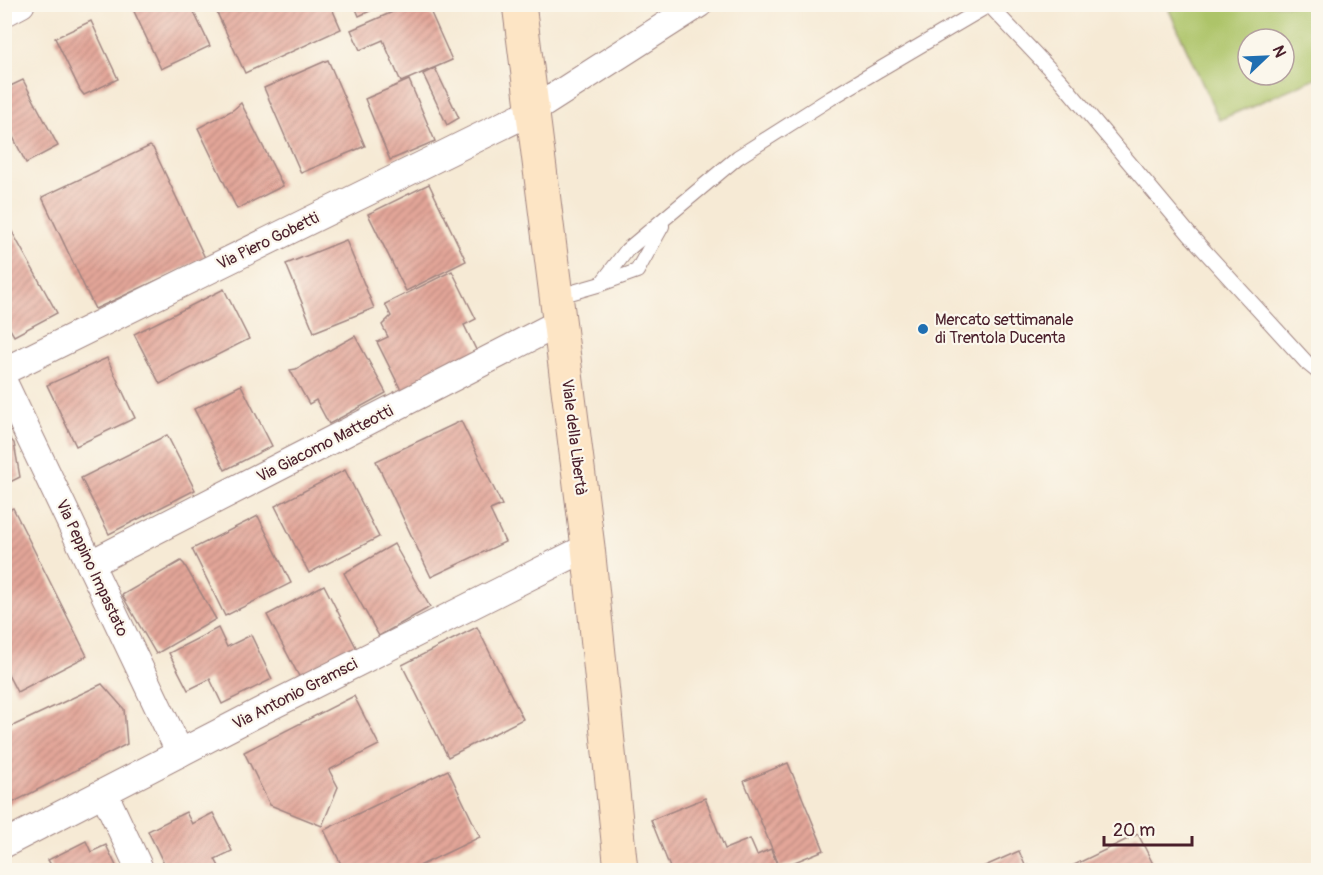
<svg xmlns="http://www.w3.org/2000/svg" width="1323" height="875" viewBox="0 0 1323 875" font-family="Pangolin,sans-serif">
  <defs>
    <pattern id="building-hatch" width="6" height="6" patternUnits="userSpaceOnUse" patternTransform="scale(1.5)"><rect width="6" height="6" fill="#e3a699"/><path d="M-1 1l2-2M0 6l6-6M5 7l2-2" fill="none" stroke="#ba877d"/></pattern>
  </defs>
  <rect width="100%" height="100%" fill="#fbf7ec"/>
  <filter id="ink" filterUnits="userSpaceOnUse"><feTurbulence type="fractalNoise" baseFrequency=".0167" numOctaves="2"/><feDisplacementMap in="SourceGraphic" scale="12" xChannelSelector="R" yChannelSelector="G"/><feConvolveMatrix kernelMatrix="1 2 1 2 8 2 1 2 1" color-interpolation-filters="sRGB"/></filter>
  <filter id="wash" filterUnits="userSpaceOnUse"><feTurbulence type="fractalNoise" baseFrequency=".008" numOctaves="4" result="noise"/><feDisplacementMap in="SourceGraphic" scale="24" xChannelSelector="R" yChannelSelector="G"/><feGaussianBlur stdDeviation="1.35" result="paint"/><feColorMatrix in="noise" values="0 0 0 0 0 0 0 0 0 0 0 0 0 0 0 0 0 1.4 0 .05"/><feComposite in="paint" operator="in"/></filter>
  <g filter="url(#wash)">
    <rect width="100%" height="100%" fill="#f6ead5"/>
    <path fill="#adc469" stroke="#7c724a" stroke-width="1.5" fill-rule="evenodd" d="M1182,4l136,1v72l-99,43 -50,-110zM1248,39h36v36h-36z"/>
    <g id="blocks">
      <g fill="url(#building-hatch)">
        <path d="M138,4h52l20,42 -49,23 -29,-62z"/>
        <path d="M213,4h117l11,25 -96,44z"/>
        <path d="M354,4h31l-26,12z"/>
        <path d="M411,4h16l25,56 -51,22 -18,-42 -23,10 -9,-20z"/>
        <path d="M91,21l27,58 -34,16 -4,-5 -25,-52z"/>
        <path d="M328,60l37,86 -64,27 -37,-85z"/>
        <path d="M435,68l24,50 -12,7 -24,-51z"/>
        <path d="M23,80l35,66 -32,17 -17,-34 -5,2v-42z"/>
        <path d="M409,80l26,61 -45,19 -25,-61z"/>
        <path d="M241,103l42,83 -46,23 -39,-81 35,-18z"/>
        <path d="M150,146l3,2 52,110 -110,51 -53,-112z"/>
        <path d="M429,184l37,77 -60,30 -38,-77z"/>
        <path d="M10,228l47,85 -43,23 -10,-17v-88z"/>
        <path d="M346,240l28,68 -60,24 -28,-68z"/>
        <path d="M452,271l24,48 -12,6 18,37 -76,38 -29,-58 11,-5 -6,-12 9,-9 -6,-12z"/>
        <path d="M224,289l25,50 -89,45 -26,-50z"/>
        <path d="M355,336l31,57 -57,31 -13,-24 -7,4 -19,-34 6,-1z"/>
        <path d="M107,358l28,60 -59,28 -29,-61z"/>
        <path d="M241,385l31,61 -47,24 -31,-61z"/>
        <path d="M461,421l41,84 -12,5 15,32 -74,35 -55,-116z"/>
        <path d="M4,432l10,11 6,34 -16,8z"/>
        <path d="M167,435l28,55 -86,44 -28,-56z"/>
        <path d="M345,470l34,67 -70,36 -34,-67z"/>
        <path d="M13,508l74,148 -70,36 -13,-25v-155z"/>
        <path d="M258,516l33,67 -66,33 -33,-67z"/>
        <path d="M394,544l36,63 -51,29 -35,-63z"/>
        <path d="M181,561l3,3 32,55 -60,35 -34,-59z"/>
        <path d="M324,585l35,68 -57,29 -35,-67z"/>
        <path d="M477,627l46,92 -75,38 -46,-92z"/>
        <path d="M218,628l9,19 24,-12 21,44 -50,25 -12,-25 -22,11 -19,-37z"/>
        <path d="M102,684l22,25 3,35 -123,63v-77z"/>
        <path d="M354,696l25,49 -50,25 9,17 -16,39 -52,-21 -26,-53z"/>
        <path d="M788,763l36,87 -44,18 -36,-87z"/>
        <path d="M448,770l32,67 -69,33h-67l-20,-40z"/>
        <path d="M705,798l20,51 25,-10 7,16 14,-6 8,21h-108l-20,-50z"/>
        <path d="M186,812l6,12 21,-11 19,38 -17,8 6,11h-54l-19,-39z"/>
        <path d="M1138,834l18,36h-81l-3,-4z"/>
        <path d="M86,841l5,11 15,-7 12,25h-64l-6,-10z"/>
        <path d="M1019,851l8,19 1,-5 3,5h-55z"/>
      </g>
    </g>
  </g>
  <g filter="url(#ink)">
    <use href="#blocks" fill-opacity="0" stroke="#a08480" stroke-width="1.5"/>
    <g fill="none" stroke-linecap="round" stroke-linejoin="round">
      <defs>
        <g id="service">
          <path d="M601,284l26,-34 111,-93 93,-59 158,-93 72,76 129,154 117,128 11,9"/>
          <path d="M556,297l45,-13 36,-13 25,-45"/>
        </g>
        <g id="minor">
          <path d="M4,13l17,-9"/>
          <path d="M4,371l528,-260 167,-107"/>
          <path d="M4,383l176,370"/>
          <path d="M90,564l469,-241"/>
          <path d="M104,793l36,77"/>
          <path d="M4,844l263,-136 321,-161"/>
        </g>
        <path id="secondary" d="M519,4l69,543 33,323"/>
      </defs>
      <use href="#service" stroke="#a08480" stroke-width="16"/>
      <use href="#minor" stroke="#a08480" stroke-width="29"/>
      <use href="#secondary" stroke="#a08480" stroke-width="35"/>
      <use href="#service" stroke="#fff" stroke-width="14"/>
      <use href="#minor" stroke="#fff" stroke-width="27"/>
      <use href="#secondary" stroke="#fde5c5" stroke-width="33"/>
    </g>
  </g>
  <circle fill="#1f6fb2" stroke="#fbf7ec" stroke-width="2" cx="923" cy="329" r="6"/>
  <g text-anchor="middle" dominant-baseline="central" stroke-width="4.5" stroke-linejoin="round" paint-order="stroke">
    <g font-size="16" fill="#4a1f2b" stroke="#fbf7ec">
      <text transform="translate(268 241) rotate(-26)">Via Piero Gobetti</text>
      <text transform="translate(574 437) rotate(83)">Viale della Libertà</text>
      <text transform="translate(325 444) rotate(-27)">Via Giacomo Matteotti</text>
      <text transform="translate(92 568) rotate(65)">Via Peppino Impastato</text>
      <text transform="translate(295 694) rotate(-27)">Via Antonio Gramsci</text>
    </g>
    <g font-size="16" fill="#4a1f2b" stroke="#fbf7ec" text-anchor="start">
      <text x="935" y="320">Mercato settimanale<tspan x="935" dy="18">di Trentola Ducenta</tspan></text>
    </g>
  </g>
  <rect width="1323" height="875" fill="none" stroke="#fbf7ec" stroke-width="24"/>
  <g transform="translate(1266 57) rotate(67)"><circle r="28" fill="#fbf7ec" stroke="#b4a19f" stroke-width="1.5"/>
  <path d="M0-4.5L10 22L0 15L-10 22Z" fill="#1f6fb2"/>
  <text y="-9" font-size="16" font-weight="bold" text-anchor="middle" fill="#4a1f2b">N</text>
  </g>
  <path d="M1104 836v9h88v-9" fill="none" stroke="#4a1f2b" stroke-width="3"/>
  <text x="1113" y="836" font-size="18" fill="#4a1f2b" stroke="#fbf7ec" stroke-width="4.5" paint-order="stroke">20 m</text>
</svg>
